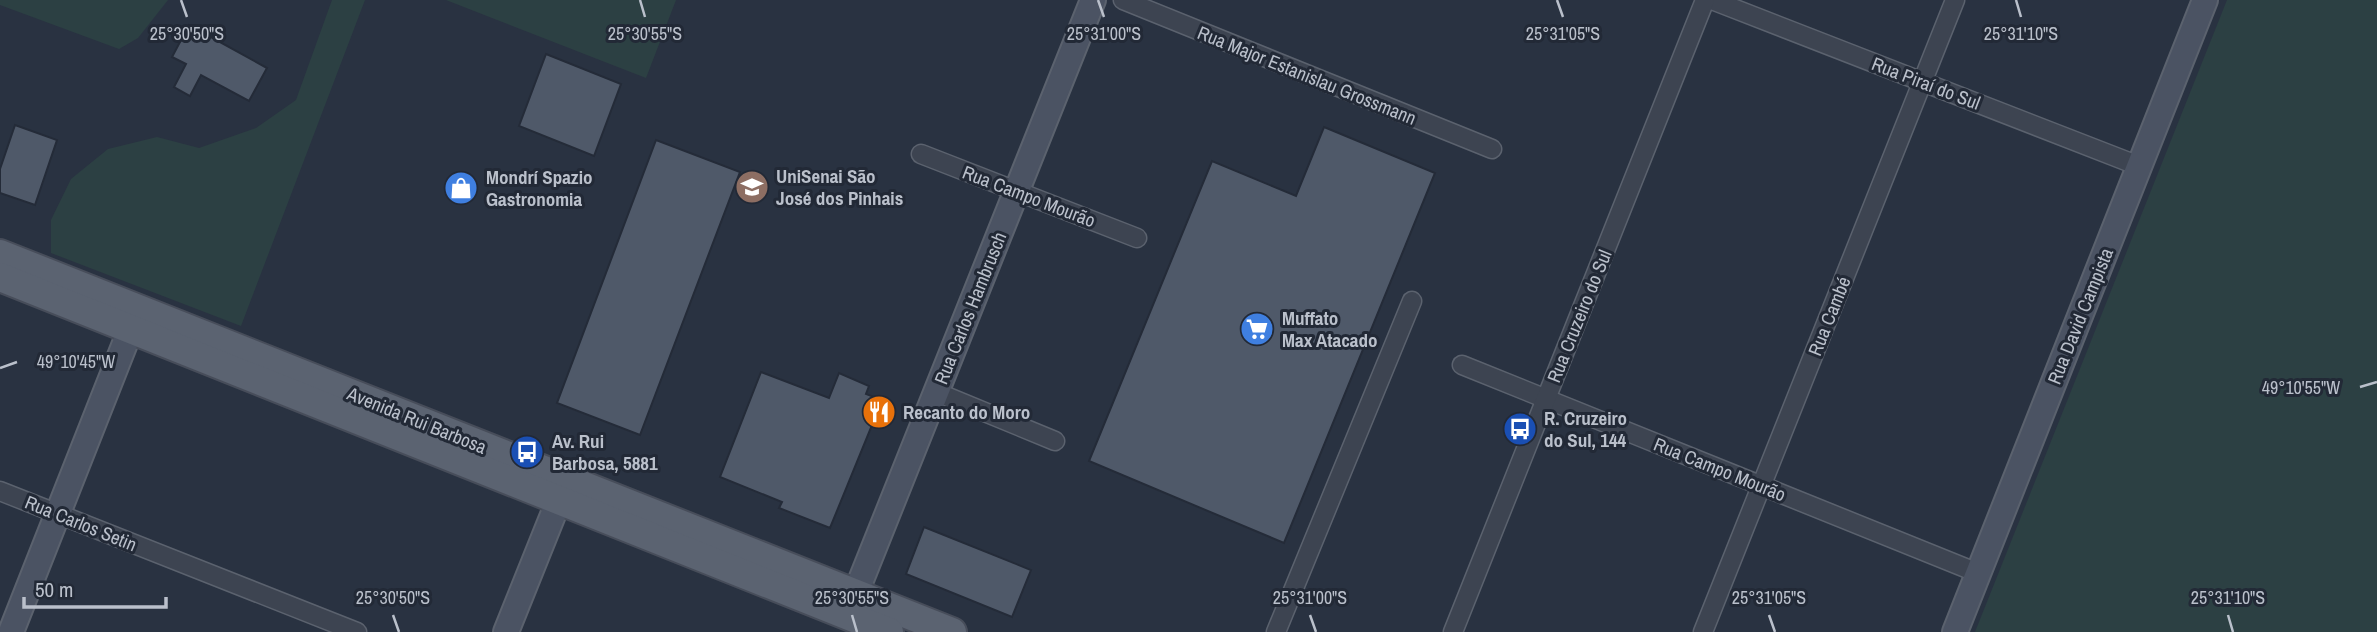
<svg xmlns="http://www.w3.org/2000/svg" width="2377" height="632" viewBox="0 0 2377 632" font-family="'Archivo Narrow',sans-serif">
  <rect width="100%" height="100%" fill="#293241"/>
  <g fill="#2c4043">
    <path d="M0,0h168l-30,38 -19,11 -119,-44z"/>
    <path d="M332,0h33l-124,326 -190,-73v-33l20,-41 37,-30 49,-12 42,11 57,-20 40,-28z"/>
    <path d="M446,0h230l-30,78z"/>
    <path d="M2227,0h150v632h-402z"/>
  </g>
  <g fill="#4f5969" stroke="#242b38" stroke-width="2">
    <path d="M189,25l78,43 -18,33 -48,-26 -11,21 -16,-9 12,-23 -14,-7z"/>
    <path d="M546,54l75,30 -27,72 -75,-30z"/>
    <path d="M15,125l42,15 -22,65 -35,-12v-24z"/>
    <path d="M1324,127l111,46 -151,370 -195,-82 123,-300 84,35z"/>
    <path d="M656,140l84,32 -100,263 -83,-32z"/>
    <path d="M761,372l68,26 10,-25 30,13 -3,8 21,8 -10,25 -5,-2 -42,103 -51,-20 3,-6 -62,-25z"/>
    <path d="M924,527l107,43 -19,47 -106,-43z"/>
  </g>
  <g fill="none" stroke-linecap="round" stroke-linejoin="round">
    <defs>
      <g id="street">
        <path d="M1123,0l369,149"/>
        <path d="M1712,0l427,166"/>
        <path d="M921,154l216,84"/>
        <path d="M1462,365l516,208"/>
        <path d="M936,392l119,49"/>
        <path d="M0,491l357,141"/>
        <path d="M1276,632l136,-331"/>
        <path d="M1453,632l252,-632"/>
        <path d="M1703,632l252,-632"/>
      </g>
      <g id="secondary">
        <path d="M849,610l244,-610"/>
        <path d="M11,632l126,-319"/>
        <path d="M506,632l53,-132"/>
        <path d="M1955,632l250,-632"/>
      </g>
      <g id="primary">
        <path d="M0,254l952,378"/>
        <path d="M0,277l889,355"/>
      </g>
    </defs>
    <use href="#street" stroke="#5b626e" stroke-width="21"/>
    <use href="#secondary" stroke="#5b626e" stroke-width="28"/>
    <use href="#primary" stroke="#474d5a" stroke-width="32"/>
    <use href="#street" stroke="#3d4451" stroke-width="18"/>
    <use href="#secondary" stroke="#4b5363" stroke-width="24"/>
    <use href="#primary" stroke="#5b6371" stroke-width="28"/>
  </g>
  <path fill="none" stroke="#bac0cb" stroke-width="2.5" d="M181,0l6,17M640,0l5,17M1098,0l6,17M1557,0l6,17M2016,0l5,17M0,368l17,-6M2360,387l17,-5M393,615l6,17M852,615l5,17M1310,615l6,17M1769,615l6,17M2228,615l5,17"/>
  <defs>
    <symbol id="university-disc" viewBox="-11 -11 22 22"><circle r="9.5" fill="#8d6e63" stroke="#222936"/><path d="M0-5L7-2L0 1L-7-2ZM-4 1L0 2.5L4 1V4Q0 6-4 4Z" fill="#fff"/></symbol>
    <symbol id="shop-disc" viewBox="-11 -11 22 22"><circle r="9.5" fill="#3f7fe0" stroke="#222936"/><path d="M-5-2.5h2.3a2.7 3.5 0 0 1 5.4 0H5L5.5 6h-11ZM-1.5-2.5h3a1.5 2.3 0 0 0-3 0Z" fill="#fff"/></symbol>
    <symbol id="supermarket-disc" viewBox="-11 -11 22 22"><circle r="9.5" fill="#3f7fe0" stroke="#222936"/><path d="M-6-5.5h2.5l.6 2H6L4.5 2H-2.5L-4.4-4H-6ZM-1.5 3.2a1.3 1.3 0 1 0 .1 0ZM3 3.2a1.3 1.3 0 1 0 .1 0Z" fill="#fff"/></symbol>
    <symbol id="restaurant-disc" viewBox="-11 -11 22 22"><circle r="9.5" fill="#e8710a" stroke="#222936"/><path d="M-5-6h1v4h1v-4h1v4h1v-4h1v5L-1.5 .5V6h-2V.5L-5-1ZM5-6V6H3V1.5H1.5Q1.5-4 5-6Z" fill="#fff"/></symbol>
    <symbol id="bus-disc" viewBox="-11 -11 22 22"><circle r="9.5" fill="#1a4fb4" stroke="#222936"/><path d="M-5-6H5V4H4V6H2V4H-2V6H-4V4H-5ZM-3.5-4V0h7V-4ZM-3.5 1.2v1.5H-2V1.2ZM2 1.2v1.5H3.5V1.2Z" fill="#fff"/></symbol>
  </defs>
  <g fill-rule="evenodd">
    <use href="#university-disc" x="733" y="168" width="38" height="38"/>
    <use href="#shop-disc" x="442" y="169" width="38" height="38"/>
    <use href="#supermarket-disc" x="1238" y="310" width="38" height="38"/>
    <use href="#restaurant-disc" x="860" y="393" width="38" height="38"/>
    <use href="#bus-disc" x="1501" y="410" width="38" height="38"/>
    <use href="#bus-disc" x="508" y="433" width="38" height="38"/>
  </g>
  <g text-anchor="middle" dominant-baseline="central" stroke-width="6" stroke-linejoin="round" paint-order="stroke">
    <g font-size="19" fill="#bac0cb" stroke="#222936">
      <text transform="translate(1307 75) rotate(22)">Rua Major Estanislau Grossmann</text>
      <text transform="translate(1926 83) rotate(21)">Rua Piraí do Sul</text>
      <text transform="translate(1029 196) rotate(21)">Rua Campo Mourão</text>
      <text transform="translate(970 308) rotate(-68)">Rua Carlos Hambrusch</text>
      <text transform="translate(1579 316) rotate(-68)">Rua Cruzeiro do Sul</text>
      <text transform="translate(1829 316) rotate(-68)">Rua Cambé</text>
      <text transform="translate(2080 316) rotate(-68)">Rua David Campista</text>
      <text transform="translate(417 420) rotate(22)">Avenida Rui Barbosa</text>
      <text transform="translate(1720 469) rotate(22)">Rua Campo Mourão</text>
      <text transform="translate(81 523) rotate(22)">Rua Carlos Setin</text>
    </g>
    <g font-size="19" font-weight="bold" fill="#bac0cb" stroke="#222936" text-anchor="start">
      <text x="776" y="176">UniSenai São<tspan x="776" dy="22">José dos Pinhais</tspan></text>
      <text x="486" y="177">Mondrí Spazio<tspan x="486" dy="22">Gastronomia</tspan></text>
      <text x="1282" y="318">Muffato<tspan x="1282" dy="22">Max Atacado</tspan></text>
      <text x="903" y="412">Recanto do Moro</text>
      <text x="1544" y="418">R. Cruzeiro<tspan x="1544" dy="22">do Sul, 144</tspan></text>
      <text x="552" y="441">Av. Rui<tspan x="552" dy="22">Barbosa, 5881</tspan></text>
    </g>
  </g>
  <g font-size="18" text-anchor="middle" fill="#bac0cb" stroke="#222936" stroke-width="6" stroke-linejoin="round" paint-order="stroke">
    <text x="2021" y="40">25°31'10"S</text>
    <text x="187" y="40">25°30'50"S</text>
    <text x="645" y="40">25°30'55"S</text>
    <text x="1104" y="40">25°31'00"S</text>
    <text x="1563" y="40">25°31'05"S</text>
    <text x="76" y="368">49°10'45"W</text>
    <text x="2301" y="394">49°10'55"W</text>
    <text x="393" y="604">25°30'50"S</text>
    <text x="852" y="604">25°30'55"S</text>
    <text x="1310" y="604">25°31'00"S</text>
    <text x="1769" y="604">25°31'05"S</text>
    <text x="2228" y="604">25°31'10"S</text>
  </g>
  <path d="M24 597v10h142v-10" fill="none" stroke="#bac0cb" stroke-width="3.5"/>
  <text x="35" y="597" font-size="21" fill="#bac0cb" stroke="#222936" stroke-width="5" paint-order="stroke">50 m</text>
</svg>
